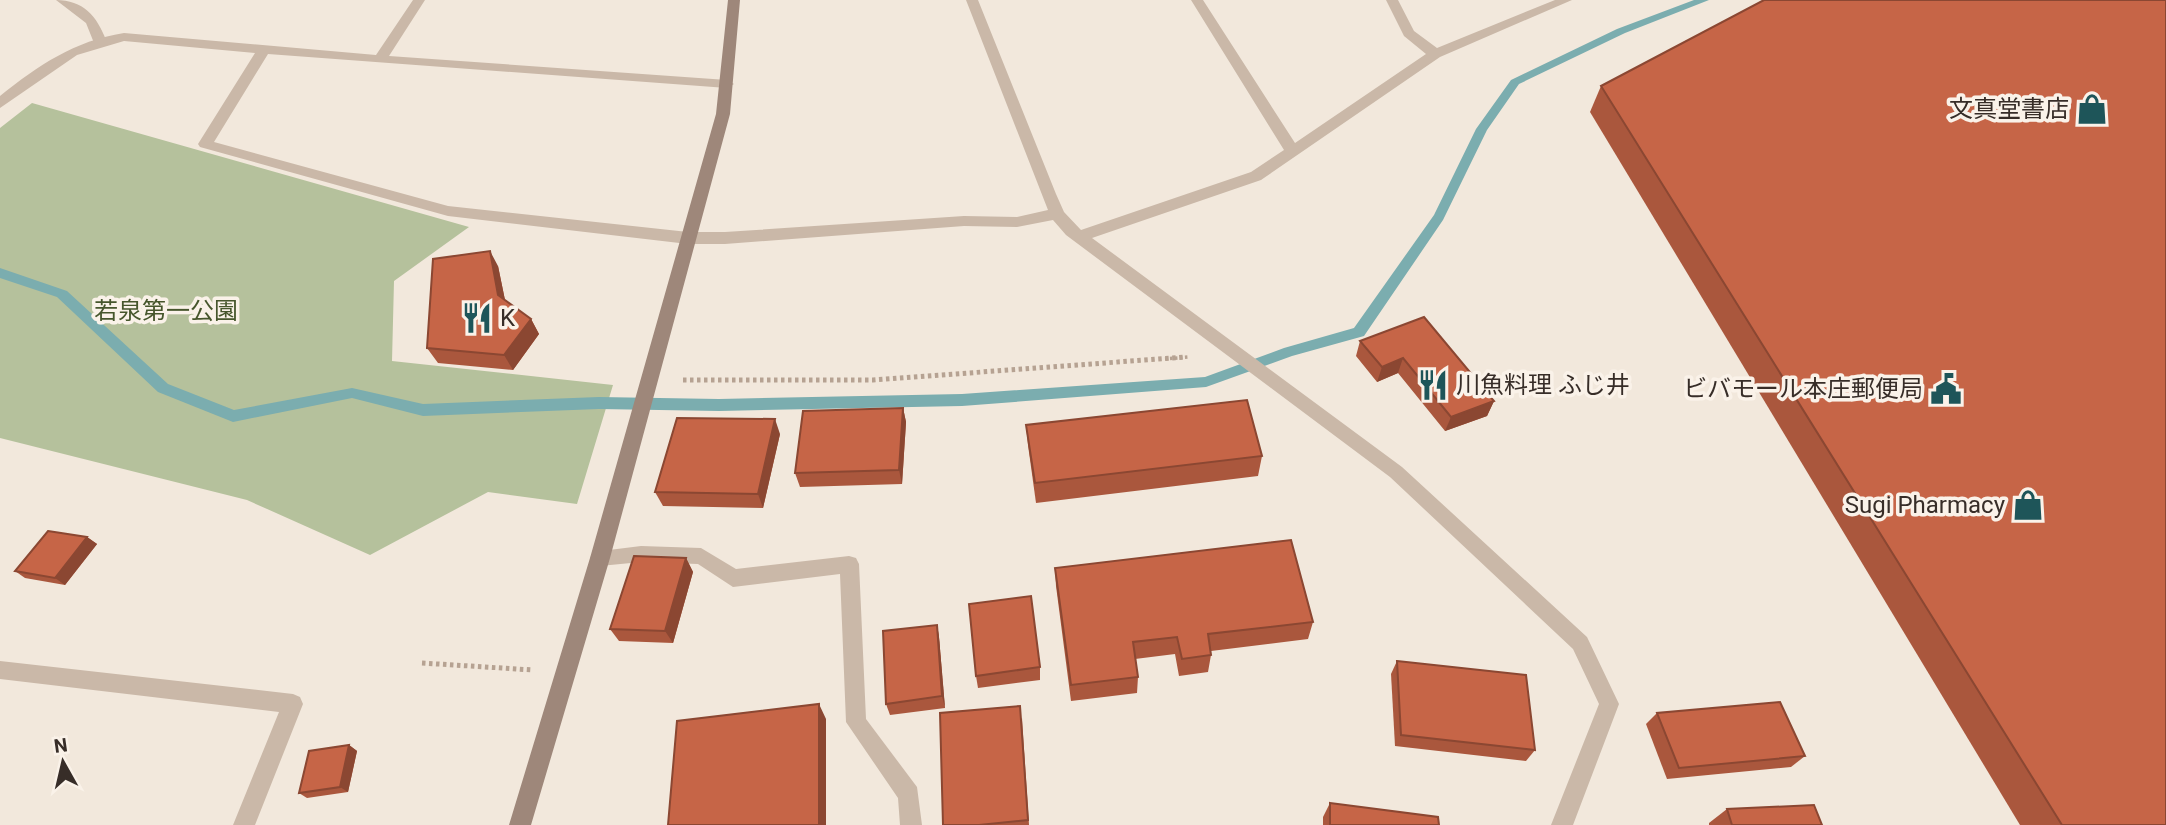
<svg xmlns="http://www.w3.org/2000/svg" width="2166" height="825" viewBox="0 0 2166 825" font-family="Roboto,'Noto Sans JP',sans-serif">
  <rect width="100%" height="100%" fill="#f2e8dc"/>
  <path fill="#b5c19c" d="M32,103l437,124 -75,54 -2,80 221,24 -36,119 -89,-12 -118,63 -123,-55 -247,-62v-310z"/>
  <g fill="none" stroke-linecap="round" stroke-linejoin="round">
    <path fill="#7badaf" fill-rule="evenodd" d="M1694,0h15l-84,33 -106,51 -32,46 -44,90 -79,116 -72,20 -86,31 -244,19 -243,5 -120,-2 -176,7 -71,-18 -119,24 -75,-30 -101,-95 -57,-19v-10l67,23 101,93 66,26 118,-22 71,16 176,-7 120,2 243,-5 243,-17 79,-29 70,-20 80,-113 42,-86 35,-49 106,-51z"/>
    <path stroke="#b6a292" stroke-width="3.5" stroke-dasharray="2.5 2.5" stroke-linecap="butt" d="M1165,359l23,-2"/>
    <g stroke="#b6a292" stroke-width="5" stroke-dasharray="3.5 3.5" stroke-linecap="butt">
      <path d="M683,380h190l313,-23"/>
      <path d="M422,663l111,7"/>
    </g>
    <path fill="#cab8a8" fill-rule="evenodd" d="M56,0c27,0 41,16 50,40l-2,3h-10l-8,-20z"/>
    <g fill="#cab8a8" fill-rule="evenodd">
      <path d="M413,0h12l-36,56 338,24 7,4 -7,4 -459,-34 -54,88 234,64 240,26h37l239,-16 53,1 31,-7 -82,-210h12l78,194 8,18 17,18 170,-58 33,-22 -93,-150h12l92,143 131,-89 -22,-18 -18,-36h12l16,31 23,17 118,-48h17l-132,57 -179,123 -169,58 310,229 185,170 32,67 -46,121h-22l48,-121 -26,-55 -183,-172 -324,-242 -13,-15 -36,7 -53,-1 -239,18h-37l-240,-28 -248,-69 -2,-3 57,-91 -131,-12 -47,14 -77,53v-12c39,-31 74,-55 124,-63l252,22z"/>
      <path d="M641,546l60,2 35,21 113,-13 7,2 3,6 7,155 51,68 5,38h-22l-2,-27 -52,-76 -6,-148 -107,13 -35,-23 -57,-2 -41,4 -7,-2 -3,-6 3,-6z"/>
      <path d="M0,661l293,33 7,3 3,7 -48,121h-22l46,-113 -279,-33z"/>
    </g>
    <path fill="#9e877a" fill-rule="evenodd" d="M728,0h12l-10,114 -120,444 -79,267h-22l81,-267 126,-444z"/>
  </g>
  <g fill="#aa573d">
    <path d="M1601,86l565,739h-146l-430,-713z"/>
    <path d="M498,266l7,34 26,19 8,15 -26,36 -75,-7 -11,-15z"/>
    <path d="M1424,317l70,84 -7,15 -42,15 -47,-58 -21,9 -21,-26 4,-15z"/>
    <path d="M903,408l3,14 -4,62 -102,3 -5,-14z"/>
    <path d="M1026,425l236,31 -4,20 -222,27 -8,-58z"/>
    <path d="M780,434l-17,74 -100,-2 -8,-14z"/>
    <path d="M87,537l10,7 -32,41 -40,-7 -10,-7z"/>
    <path d="M686,558l7,14 -20,71 -54,-2 -9,-12z"/>
    <path d="M1055,568l258,54 -5,17 -97,12v4l-3,17 -29,4 -4,-22 -40,5 3,18 -1,16 -66,8 -15,-115z"/>
    <path d="M937,625l2,12 6,71 -55,7 -4,-11z"/>
    <path d="M1397,661l138,89 -9,11 -131,-15 -4,-72z"/>
    <path d="M1040,667v13l-62,8 -2,-12z"/>
    <path d="M1657,713l148,43 -14,11 -124,12 -21,-55z"/>
    <path d="M1022,718l7,107h-86z"/>
    <path d="M349,745l8,6 -9,41 -41,6 -8,-5z"/>
    <path d="M1330,803l109,22h-116v-8z"/>
    <path d="M1727,809l95,16h-113v-2z"/>
  </g>
  <g fill="#8b4732">
    <path d="M490,251l8,15 9,44 -9,-15z"/>
    <path d="M531,319l8,15 -26,36 -9,-15z"/>
    <path d="M1403,358l-5,15 -21,9 5,-15z"/>
    <path d="M1494,401l-7,15 -42,15 6,-14z"/>
    <path d="M903,408l3,14 -4,62 -3,-14z"/>
    <path d="M775,419l5,15 -17,74 -5,-14z"/>
    <path d="M87,537l10,7 -32,41 -10,-7z"/>
    <path d="M686,558l7,14 -20,71 -8,-12z"/>
    <path d="M937,625l2,12 6,71 -3,-12z"/>
    <path d="M819,704l7,15v106h-7z"/>
    <path d="M349,745l8,6 -9,41 -8,-5z"/>
  </g>
  <g fill="#c66547" stroke="#8b4732" stroke-width="2">
    <path d="M1764,0h402v825h-104l-461,-739z"/>
    <path d="M490,251l8,44 33,24 -27,36 -77,-7 6,-89z"/>
    <path d="M1424,317l70,84 -43,16 -48,-59 -21,9 -22,-26z"/>
    <path d="M1247,400l15,56 -227,27 -9,-58z"/>
    <path d="M903,408l-4,62 -104,3 8,-62z"/>
    <path d="M677,418l98,1 -17,75 -103,-2z"/>
    <path d="M48,531l39,6 -32,41 -40,-7z"/>
    <path d="M1291,540l22,82 -105,12 3,21 -29,4 -5,-22 -44,5 5,35 -67,8 -16,-117z"/>
    <path d="M634,556l52,2 -21,73 -55,-2z"/>
    <path d="M1031,596l9,71 -64,9 -7,-72z"/>
    <path d="M937,625l5,71 -56,8 -3,-73z"/>
    <path d="M1397,661l129,14 9,75 -134,-15z"/>
    <path d="M1780,702l25,54 -126,12 -22,-55z"/>
    <path d="M819,704v121h-151l9,-104z"/>
    <path d="M1020,706l8,114 -49,5h-36l-3,-112z"/>
    <path d="M349,745l-9,42 -41,6 10,-42z"/>
    <path d="M1330,803l108,14 1,8h-109z"/>
    <path d="M1814,805l8,20h-90l-5,-16z"/>
  </g>
  <defs>
    <symbol id="shop-bare" viewBox="-9 -9 18 18"><path d="M-5-2.5h2.3a2.7 3.5 0 0 1 5.4 0H5L5.5 6h-11ZM-1.5-2.5h3a1.5 2.3 0 0 0-3 0Z" fill="#1e5559" stroke="#faf2e9" stroke-width="2.5" paint-order="stroke"/></symbol>
    <symbol id="restaurant-bare" viewBox="-9 -9 18 18"><path d="M-5-6h1v4h1v-4h1v4h1v-4h1v5L-1.5 .5V6h-2V.5L-5-1ZM5-6V6H3V1.5H1.5Q1.5-4 5-6Z" fill="#1e5559" stroke="#faf2e9" stroke-width="2.5" paint-order="stroke"/></symbol>
    <symbol id="civic-bare" viewBox="-9 -9 18 18"><path d="M-.6-6.5H3V-4.5H.6V-3L4-1V1h2V6H-6V1h2V-1L-.6-3ZM-1.2 2.5V6h2.4V2.5Z" fill="#1e5559" stroke="#faf2e9" stroke-width="2.5" paint-order="stroke"/></symbol>
  </defs>
  <g fill-rule="evenodd">
    <use href="#shop-bare" x="2070" y="87" width="44" height="44"/>
    <use href="#restaurant-bare" x="455" y="296" width="44" height="44"/>
    <use href="#restaurant-bare" x="1411" y="363" width="44" height="44"/>
    <use href="#civic-bare" x="1924" y="367" width="44" height="44"/>
    <use href="#shop-bare" x="2006" y="483" width="44" height="44"/>
  </g>
  <g text-anchor="middle" dominant-baseline="central" stroke-width="7" stroke-linejoin="round" paint-order="stroke">
    <g font-size="24" fill="#372d28" stroke="#faf2e9" text-anchor="end">
      <text x="2069" y="109">文真堂書店</text>
      <text x="500" y="318" text-anchor="start">K</text>
      <text x="1456" y="385" text-anchor="start">川魚料理 ふじ井</text>
      <text x="1923" y="389">ビバモール本庄郵便局</text>
      <text x="2005" y="505">Sugi Pharmacy</text>
    </g>
    <g font-size="24" fill="#46562c" stroke="#faf2e9">
      <text x="166" y="311">若泉第一公園</text>
    </g>
  </g>
  <g transform="translate(63 762) rotate(352)" stroke="#faf2e9" stroke-width="5" paint-order="stroke">
  <path d="M0-5L12 26L0 18L-12 26Z" fill="#372d28"/>
  <text y="-10" font-size="19" font-weight="bold" text-anchor="middle" fill="#372d28">N</text>
  </g>
</svg>
